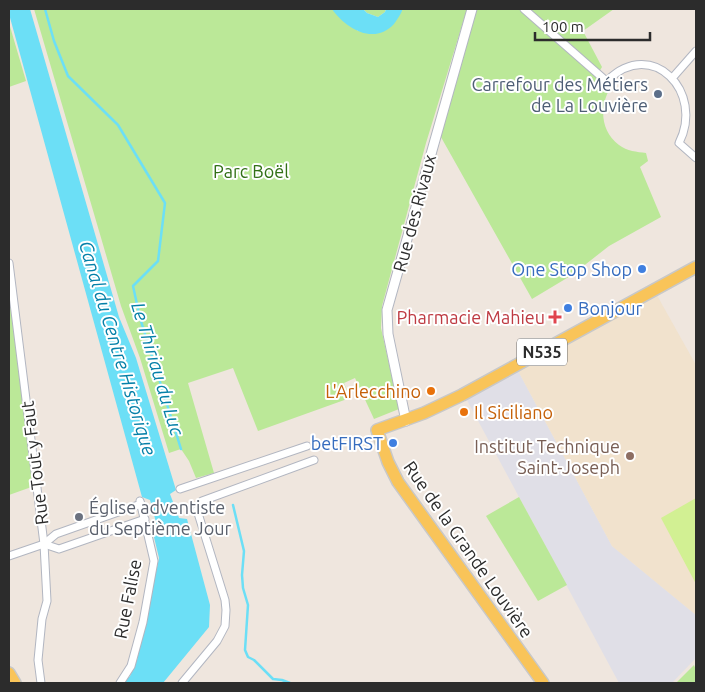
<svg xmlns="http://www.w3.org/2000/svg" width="705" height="692" viewBox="0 0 705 692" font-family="Ubuntu,sans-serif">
  <rect width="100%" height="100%" fill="#efe6de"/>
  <path fill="#e0dfe7" d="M516,367l96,179 84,69v43l-24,25h-53l-150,-279 -5,-10z"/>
  <path fill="#f1e2cd" d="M654,290l42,75v250l-84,-69 -96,-179z"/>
  <g fill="#bbe898">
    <path d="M34,9h298l26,22 44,-20v-2h65l-41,134 -44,163 -1,22 18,81 -25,10 -19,-41 -11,5 6,15 -92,33 -25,-63 -45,15 26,90 -18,5 -7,-17 -8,-12 -12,4 -29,-95 -19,-52z"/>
    <path d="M363,9h23l-1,3 -7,5 -11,-4z"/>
    <path d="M474,9h140l-31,22 19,36 -3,5 14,12c-14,19 -14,46 6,61 8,6 18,7 27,8l2,8 -8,6 21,50 -52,29 -37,29 -40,24 -95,-169z"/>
    <path d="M9,23l17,58 -17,6z"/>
    <path d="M9,263l28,222 -28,10z"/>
    <path d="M519,497l48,88 -29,16 -52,-85z"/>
    <path d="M694,665l2,5v13h-20z"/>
  </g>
  <path fill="#d2f093" d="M696,498v86l-35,-66z"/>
  <g fill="#6cdff6">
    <path d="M9,9h21l89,308 17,41 40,132 -6,4 9,24 8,1 23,86 -1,22 -46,56h-39l6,-7 7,-16 22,-102 -6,-25 4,-7 -7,-26 -8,-3 -133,-483z"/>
    <path d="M332,9h31l4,4 11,4 7,-5 1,-3h16v2c-2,4 -5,9 -8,13 -20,22 -49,4 -62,-15z"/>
  </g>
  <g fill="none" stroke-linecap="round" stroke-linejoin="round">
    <g stroke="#6cdff6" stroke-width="2.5">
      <path d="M45,9l9,32 14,35 50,49 47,78 -7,58 -25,25 7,32 41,131"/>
      <path d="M233,505l11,46 -2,24 1,13 5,17 -3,45 3,7 6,3 19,19 9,1 8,3"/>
    </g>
    <defs>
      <g id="minor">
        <path d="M524,9l81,71h3c44,-43 97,12 71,63l17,15"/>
        <path d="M674,76l22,-25"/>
        <path d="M9,263l35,281 3,57 -5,18 -4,41 3,23"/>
        <path d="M180,489l127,-43"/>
        <path d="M44,544l15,5 86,-30"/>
        <path d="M9,556l35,-12 12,-10 85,-30"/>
        <path d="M120,683l11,-17 12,-44 11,-61 -14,-60"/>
        <path d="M182,683l35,-42 8,-15 1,-16 -1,-10 -28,-90 5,-9 112,-41"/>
      </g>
      <path id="tertiary" d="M406,421l-18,-87 -1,-24 85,-301"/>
      <g id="primary">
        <path d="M9,673l6,10"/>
        <path d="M543,683l-145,-201 -10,-20 -11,-32 47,-17 38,-18 234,-128"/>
      </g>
    </defs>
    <use href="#minor" stroke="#b2b6c1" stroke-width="9"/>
    <use href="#tertiary" stroke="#b2b6c1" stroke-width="11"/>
    <use href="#primary" stroke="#c8c8c8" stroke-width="14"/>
    <use href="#minor" stroke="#fff" stroke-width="7"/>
    <use href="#tertiary" stroke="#fff" stroke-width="9"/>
    <use href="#primary" stroke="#f9c459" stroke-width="11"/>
  </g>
  <circle fill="#5c6f8a" stroke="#fff" stroke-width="2" cx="658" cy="94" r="5"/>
  <g fill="#3f7fe0" stroke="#fff" stroke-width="2">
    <circle cx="642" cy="269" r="5"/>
    <circle cx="568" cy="308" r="5"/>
    <circle cx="393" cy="443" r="5"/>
  </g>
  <path fill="#e0444e" stroke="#fff" stroke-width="2" d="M552.5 309.5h5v5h5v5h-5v5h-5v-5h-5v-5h5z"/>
  <g fill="#e8710a" stroke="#fff" stroke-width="2">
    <circle cx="431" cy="391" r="5"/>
    <circle cx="464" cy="412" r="5"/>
  </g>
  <circle fill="#8d6e63" stroke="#fff" stroke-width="2" cx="630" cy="456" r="5"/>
  <circle fill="#6b7280" stroke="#fff" stroke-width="2" cx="79" cy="517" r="5"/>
  <g text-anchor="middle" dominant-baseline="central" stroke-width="4" stroke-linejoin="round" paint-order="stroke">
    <rect fill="#fff" stroke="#6b6b6b" stroke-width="1" x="517" y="338.5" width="50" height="27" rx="4"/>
    <g font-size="16" font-weight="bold" fill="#2c2c2c">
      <text x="542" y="352">N535</text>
    </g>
    <g font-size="18" fill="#4e5e75" stroke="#fff" text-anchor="end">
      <text x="648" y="84">Carrefour des Métiers<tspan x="648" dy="21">de La Louvière</tspan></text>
    </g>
    <g font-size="18" fill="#327016" stroke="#fff">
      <text x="251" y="171">Parc Boël</text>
    </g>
    <g font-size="18" fill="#2c2c2c" stroke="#fff">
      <text transform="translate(414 213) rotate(-75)">Rue des Rivaux</text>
      <text transform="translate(34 463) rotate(-97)">Rue Tout y Faut</text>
      <text transform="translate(469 549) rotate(55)">Rue de la Grande Louvière</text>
      <text transform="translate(127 599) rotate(-79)">Rue Falise</text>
    </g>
    <g font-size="18" fill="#366cbe" stroke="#fff" text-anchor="end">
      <text x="632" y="269">One Stop Shop</text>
      <text x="578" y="308" text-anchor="start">Bonjour</text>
      <text x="383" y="443">betFIRST</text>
    </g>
    <g font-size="18" fill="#be3a42" stroke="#fff" text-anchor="end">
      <text x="545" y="317">Pharmacie Mahieu</text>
    </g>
    <g font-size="18" fill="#c56008" stroke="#fff" text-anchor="end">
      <text x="421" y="391">L'Arlecchino</text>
      <text x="474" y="412" text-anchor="start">Il Siciliano</text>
    </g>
    <g font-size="18" fill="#785e54" stroke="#fff" text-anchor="end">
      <text x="620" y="446">Institut Technique<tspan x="620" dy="21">Saint-Joseph</tspan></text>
    </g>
    <g font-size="18" fill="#5b616d" stroke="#fff" text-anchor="start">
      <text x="89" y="507">Église adventiste<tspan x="89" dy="21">du Septième Jour</tspan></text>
    </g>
    <g font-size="19" font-style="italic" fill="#0580a8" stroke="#fff">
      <text transform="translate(118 348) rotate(73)">Canal du Centre Historique</text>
      <text transform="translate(158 369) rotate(73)">Le Thiriau du Luc</text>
    </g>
  </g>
  <rect width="705" height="692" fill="none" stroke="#2c2c2c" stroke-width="20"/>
  <path d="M535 32v8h115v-8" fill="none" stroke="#2c2c2c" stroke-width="2.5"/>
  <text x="542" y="32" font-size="15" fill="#2c2c2c" stroke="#ffffff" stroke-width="4" paint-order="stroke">100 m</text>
</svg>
